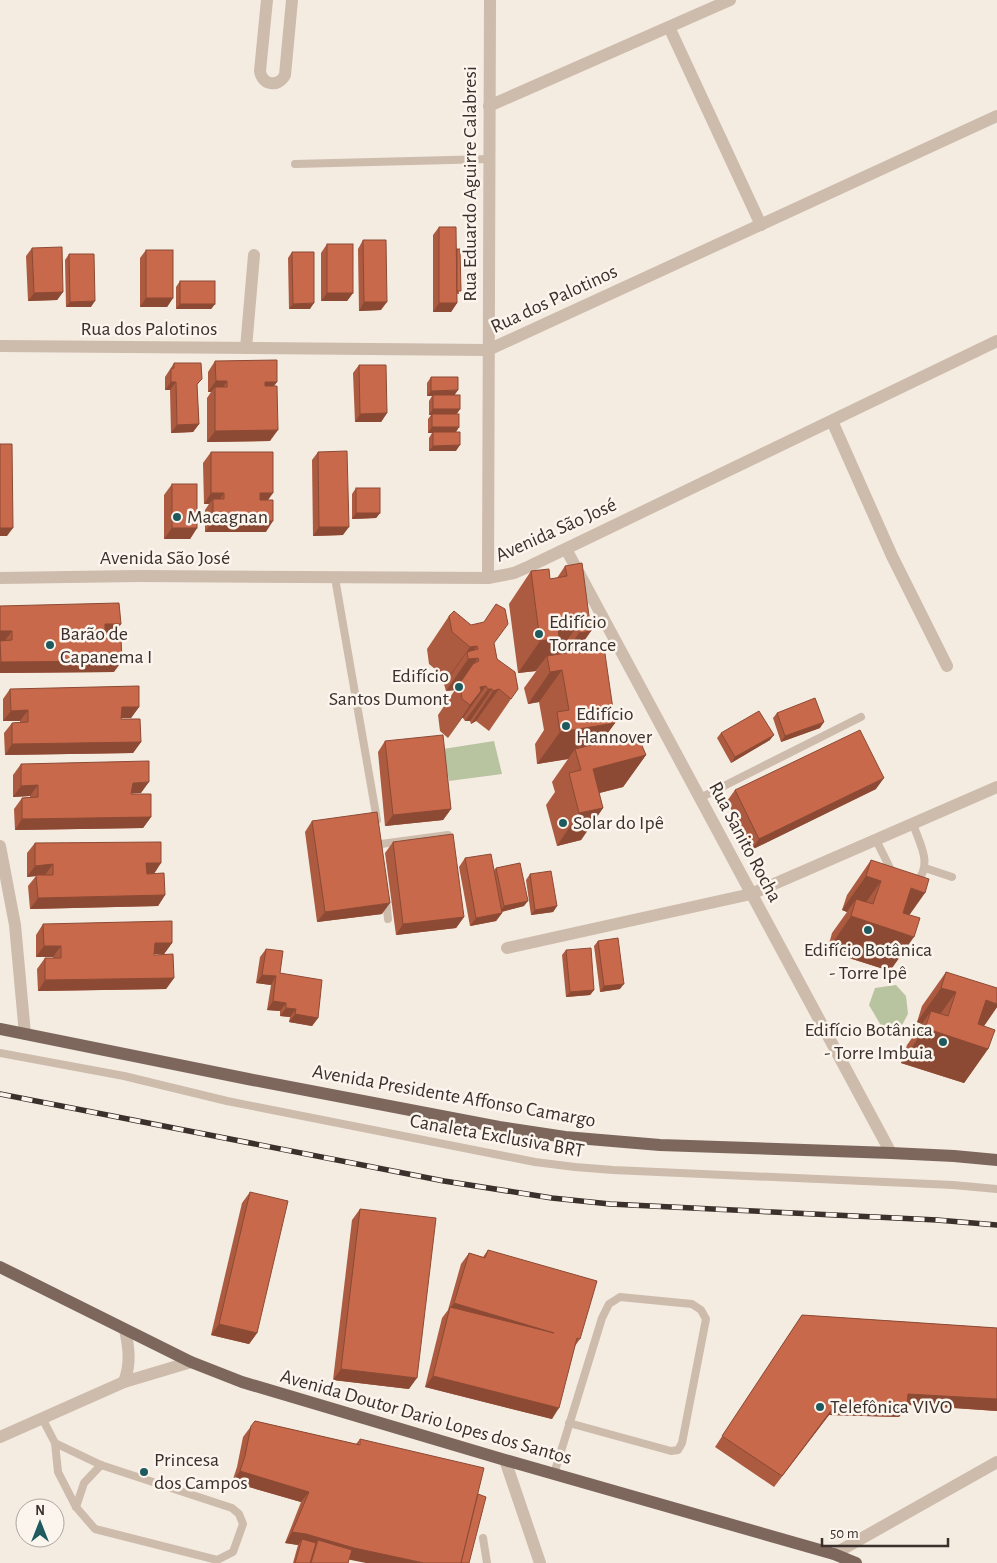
<svg xmlns="http://www.w3.org/2000/svg" width="997" height="1563" viewBox="0 0 997 1563" font-family="'Alegreya Sans',sans-serif">
  <rect width="100%" height="100%" fill="#f4ebe1"/>
  <g fill="#b8c4a0">
    <path d="M494,741l8,33 -53,7 -6,-32z"/>
    <path d="M896,985l10,11 2,18 -7,13 -15,7 -17,-29 6,-17z"/>
  </g>
  <g fill="none" stroke-linecap="round" stroke-linejoin="round">
    <g stroke="#cdbbac" stroke-width="8">
      <path d="M295,164l194,-5"/>
      <path d="M335,578l42,242"/>
      <path d="M700,798l161,-81"/>
      <path d="M913,824c7,21 21,41 2,60"/>
      <path d="M876,840l17,34"/>
      <path d="M381,844l67,-9"/>
      <path d="M925,868l27,9"/>
      <path d="M386,899l2,20"/>
      <path d="M0,1053l124,23 103,25 308,61 40,5 38,3 340,15 44,4"/>
      <path d="M42,1418l13,25 3,29 18,35 19,22 122,31 16,-8 10,-28 -4,-10 -7,-6 -131,-43 -46,-22"/>
      <path d="M554,1474l48,-156 7,-14 11,-7 72,7 9,6 5,9 -24,124 -4,7 -7,1 -102,-28"/>
      <path d="M76,1507l8,-24 17,-18"/>
      <path d="M483,1538l4,25"/>
    </g>
    <g stroke="#cdbbac" stroke-width="12">
      <path d="M267,0l-7,71c2,14 18,17 25,4l7,-75"/>
      <path d="M669,27l92,198"/>
      <path d="M489,106l241,-106"/>
      <path d="M0,346l488,4 509,-234"/>
      <path d="M246,348l8,-93"/>
      <path d="M832,421l60,135 55,110"/>
      <path d="M566,549l325,604"/>
      <path d="M488,578l2,-578"/>
      <path d="M0,846l15,79 10,109"/>
      <path d="M507,948l244,-54 246,-107"/>
      <path d="M124,1382c7,-18 5,-34 1,-52"/>
      <path d="M0,1437l124,-55 67,-20"/>
      <path d="M505,1460l35,103"/>
      <path d="M834,1554l163,-92"/>
    </g>
    <path stroke="#cdbbac" stroke-width="12" d="M0,578l138,-2 350,2 26,-5 16,-7 467,-225"/>
    <g stroke="#7d675c" stroke-width="12">
      <path d="M0,1029l248,50 251,48 66,10 95,8 231,8 63,3 43,4"/>
      <path d="M0,1267l191,95 51,20 263,78 329,94 22,9"/>
    </g>
    <defs>
      <path id="rail" d="M0,1094l444,87 108,17 58,6 327,16 60,5"/>
    </defs>
    <use href="#rail" stroke="#3b302b" stroke-width="5.5"/>
    <use href="#rail" stroke="#fbf5ee" stroke-width="4" stroke-dasharray="11" stroke-linecap="butt"/>
  </g>
  <g fill="#ac5a40">
    <path d="M439,227l18,22 2,45h-2v9l-6,9h-18v-77z"/>
    <path d="M363,240l18,70 -22,1 -1,-62z"/>
    <path d="M327,244l26,49 -6,8h-26v-48z"/>
    <path d="M32,248l31,44 -6,8 -29,1 -2,-45z"/>
    <path d="M146,250l27,48 -6,9h-27v-49z"/>
    <path d="M292,252l18,57h-21l-1,-51z"/>
    <path d="M69,254l22,53h-25l-1,-47z"/>
    <path d="M180,281l35,23 -4,5h-35v-22z"/>
    <path d="M215,361l59,25 -4,55 -63,1v-44l4,-6h-3v-20z"/>
    <path d="M174,363l28,16 -5,6 2,39 -6,8 -22,1 -1,-43h-5v-13z"/>
    <path d="M359,365l28,48 -6,9h-26l-2,-49z"/>
    <path d="M431,377l24,18 5,14 -3,5 2,13 -3,5v19h-27v-13l3,-5h-4v-14l3,-4h-2v-14l3,-5h-5v-13z"/>
    <path d="M211,452l55,80h-61v-22l4,-6h-5l-1,-41z"/>
    <path d="M318,452l25,83 -30,1 -1,-76z"/>
    <path d="M172,484l25,44 -7,11h-26v-44z"/>
    <path d="M356,488l24,25 -4,5 -24,1v-25z"/>
    <path d="M565,566l26,65 -14,20 38,72 -15,20 46,12 -23,32 -24,6 4,15 -22,32 -24,6 -11,-41 9,-13 -3,-10 16,-23 -31,5 -2,-20 9,-14 -5,-28 -11,2 -4,-16 21,-29 -9,12 -18,2 -9,-69 22,-33 19,8 7,-1z"/>
    <path d="M0,606l121,18 -8,11h-8v3l9,34 -114,1z"/>
    <path d="M449,616l22,9 23,19 3,15 14,40 -22,32 -13,-10 -5,3 -1,-3h-5l-2,-3h-1l-14,20 -8,-7 -2,-16 17,-25 -9,1 -2,-7 4,-5h-1l-18,-15 -2,-15z"/>
    <path d="M10,689l129,18 -8,11h-10v1l20,23 -8,11 -128,2 -1,-22 8,-10 8,-1v-1h-17v-22z"/>
    <path d="M777,713l43,15 -39,14 -8,-24z"/>
    <path d="M721,733l49,7 -39,23 -14,-25z"/>
    <path d="M385,741l66,68 -8,11 -58,6 -7,-74z"/>
    <path d="M21,764l120,29h-10v1l20,23 -8,11 -128,2 -1,-21 8,-11 8,-1v-1l-17,1v-22z"/>
    <path d="M876,789l-125,61 -24,-49 8,-11z"/>
    <path d="M312,821l70,93 -65,8 -12,-90z"/>
    <path d="M393,842l71,75 -8,11 -60,7 -11,-82z"/>
    <path d="M35,843l119,31 11,21 -7,11 -128,3 -2,-23 8,-10 -9,1v-24z"/>
    <path d="M465,858l29,12 2,-2 28,38 -22,6v1l-6,8 -26,5 -11,-59z"/>
    <path d="M871,860l38,55 -19,56 -63,-20 5,-18 15,-21 -5,-2 5,-15z"/>
    <path d="M530,874l27,32 -4,6 -22,3 -5,-35z"/>
    <path d="M43,924l129,19 -8,11h-10v1l20,23 -8,11 -128,2 -1,-22 8,-11h8v-1h-17v-22z"/>
    <path d="M598,941l22,48 -20,3 -6,-46z"/>
    <path d="M266,949l14,24 38,45 -6,8 -23,-4 1,-5 -10,-1v-5l-13,-1 4,-25 -15,-2 4,-26z"/>
    <path d="M566,950l28,40 -4,5 -24,2 -4,-42z"/>
    <path d="M946,972l51,35 -13,19 4,23 -24,34 -63,-20 6,-18 15,-21 -5,-2 5,-16z"/>
    <path d="M250,1192l7,141 -8,11 -38,-9 31,-132z"/>
    <path d="M360,1209l49,180 -76,-9 19,-160z"/>
    <path d="M488,1250l92,89 -5,7 -23,73 -127,-32 17,-69 6,-8 13,-46 8,-11 14,4z"/>
    <path d="M802,1315l195,13v83l-90,-6 -8,12 -70,-2 -55,72 -59,-40z"/>
    <path d="M255,1421l101,23 4,-5 -11,120 -1,4h-55l5,-18 -13,-2 16,-41 -69,-20 5,-15 6,-30z"/>
  </g>
  <g fill="#8c4a34">
    <path d="M63,292l-6,8 -29,1 6,-8z"/>
    <path d="M327,293h26l-6,8h-26z"/>
    <path d="M146,298h27l-6,9h-27z"/>
    <path d="M95,301l-4,6h-25l4,-5z"/>
    <path d="M364,302h23l-6,8 -22,1z"/>
    <path d="M314,303l-4,6h-21l4,-5z"/>
    <path d="M439,303h18l-6,9h-18z"/>
    <path d="M180,304h35l-4,5h-35z"/>
    <path d="M216,381h11l-7,11 -5,-5 -4,5h-3z"/>
    <path d="M171,382h5l-6,8h-5z"/>
    <path d="M265,382h12l-8,11h-12z"/>
    <path d="M458,390l-4,6h-27l4,-5z"/>
    <path d="M433,409h27l-4,5 -27,1z"/>
    <path d="M387,413l-6,9h-26l5,-8z"/>
    <path d="M199,424l-6,8 -22,1 6,-8z"/>
    <path d="M432,427h27l-4,6h-27z"/>
    <path d="M278,430l-8,11 -63,1 8,-11z"/>
    <path d="M460,445l-4,6h-27l4,-5z"/>
    <path d="M211,493h13l-7,11 -4,-5 -4,5h-5z"/>
    <path d="M260,493h13l-7,10 -13,1z"/>
    <path d="M356,513h24l-4,5 -24,1z"/>
    <path d="M213,521h60l-7,11h-61z"/>
    <path d="M319,527h30l-6,8 -30,1z"/>
    <path d="M0,528h13l-6,8h-7z"/>
    <path d="M172,528h25l-7,11h-26z"/>
    <path d="M105,624h16l-8,11h-16z"/>
    <path d="M578,625l-23,32 -8,-1 -11,15 -18,2 22,-32 18,-13z"/>
    <path d="M0,631h12l-8,11 -4,-1z"/>
    <path d="M591,631l-23,32 -12,2 23,-32z"/>
    <path d="M477,646l-9,12 -1,-6 -19,27h-1l23,-32z"/>
    <path d="M478,658l-23,32 -9,1 22,-32z"/>
    <path d="M122,661l-8,11 -114,1v-10l1,-1z"/>
    <path d="M562,670l-23,32 -11,2 22,-32z"/>
    <path d="M486,686l-23,32h-1l-14,20 22,-33 10,-18z"/>
    <path d="M488,689h4l-22,32h-5z"/>
    <path d="M499,689l-23,32 -5,3 22,-33z"/>
    <path d="M122,707h17l-8,11h-16z"/>
    <path d="M28,710l-8,11h-17l8,-10z"/>
    <path d="M824,722l-4,6 -39,14 4,-6z"/>
    <path d="M615,723l-23,32 -17,-6 -7,10 -31,5 23,-32z"/>
    <path d="M774,735l-4,5 -39,23 4,-6z"/>
    <path d="M141,742l-8,11 -128,2 7,-11z"/>
    <path d="M646,755l-23,32 -47,12 17,-30z"/>
    <path d="M884,778l-8,11 -125,61 8,-11z"/>
    <path d="M149,782l-8,11 -16,1 8,-11z"/>
    <path d="M38,785l-8,11 -17,1 8,-11z"/>
    <path d="M603,808l-22,32 -24,6 22,-33z"/>
    <path d="M451,809l-8,11 -58,6 8,-11z"/>
    <path d="M151,817l-8,11 -128,2 7,-11z"/>
    <path d="M146,863h15l-7,11 -16,-1z"/>
    <path d="M53,864l-8,11 -18,2 8,-11z"/>
    <path d="M866,876l15,5 -24,34 -1,-16 -9,13 -5,-2z"/>
    <path d="M911,888l14,5 -24,34 -14,-4z"/>
    <path d="M165,895l-7,11 -128,3 8,-11z"/>
    <path d="M528,901l-4,5 -24,6 4,-6z"/>
    <path d="M390,903l-8,11 -65,8 8,-10z"/>
    <path d="M557,906l-4,6 -22,3 4,-5z"/>
    <path d="M502,913l-6,8 -26,5 6,-8z"/>
    <path d="M851,916l63,21 -24,34 -63,-20z"/>
    <path d="M464,917l-8,11 -60,7 7,-11z"/>
    <path d="M155,943h17l-8,11h-16z"/>
    <path d="M44,946h17l-8,11h-17z"/>
    <path d="M262,975l14,1 -5,9 -15,-2z"/>
    <path d="M174,978l-8,11 -128,2 7,-11z"/>
    <path d="M624,984l-4,5 -20,3 4,-6z"/>
    <path d="M941,988l15,4 -25,35v-16l-9,13 -5,-2z"/>
    <path d="M594,990l-4,5 -24,2 4,-5z"/>
    <path d="M986,1000l11,4v3l-22,32 -13,-5z"/>
    <path d="M273,1001l13,2 -6,8 -13,-1z"/>
    <path d="M286,1008l10,1 -6,8 -10,-1z"/>
    <path d="M295,1014l23,4 -6,8 -23,-4z"/>
    <path d="M925,1028l63,21 -24,34 -63,-20z"/>
    <path d="M454,1303l100,30 -105,-23z"/>
    <path d="M219,1324l38,9 -8,11 -38,-9z"/>
    <path d="M341,1369l76,9 -8,11 -76,-9z"/>
    <path d="M433,1376l126,32 -7,11 -127,-32z"/>
    <path d="M908,1394l89,5v12l-97,-7z"/>
    <path d="M836,1404l71,2 -8,11 -70,-2 -55,72z"/>
    <path d="M240,1471l69,21 -8,10 -69,-20z"/>
    <path d="M292,1532l14,2 118,29h-58l-20,-4 -28,-19 -6,9 -10,-10 -4,6 -13,-2z"/>
  </g>
  <g fill="#c8694b" stroke="#8c4a34">
    <path d="M439,227h17l1,76h-18z"/>
    <path d="M363,240h23l1,62h-23z"/>
    <rect x="327" y="244" width="26" height="49"/>
    <path d="M62,247l1,45 -29,1 -2,-45z"/>
    <path d="M457,249h3l1,42h-4z"/>
    <rect x="146" y="250" width="27" height="48"/>
    <path d="M292,252h22v51l-21,1z"/>
    <path d="M69,254h25l1,47 -25,1z"/>
    <rect x="180" y="281" width="35" height="23"/>
    <path d="M277,360v22h-12v4h12l1,44 -63,1v-44h12v-6h-11l-1,-20z"/>
    <path d="M174,363h27l1,16 -5,5 2,40 -22,1 -1,-43h-5v-13l3,-1z"/>
    <path d="M359,365h27l1,48 -27,1z"/>
    <path d="M431,377h27v13l-27,1z"/>
    <rect x="433" y="395" width="27" height="14"/>
    <rect x="432" y="414" width="27" height="13"/>
    <path d="M433,432h27v13l-27,1z"/>
    <path d="M0,444h12l1,84h-13z"/>
    <path d="M347,451l2,76h-30l-1,-75z"/>
    <path d="M211,452h62v41h-13v7h13v21h-60v-22h11v-6h-13z"/>
    <rect x="172" y="484" width="25" height="44"/>
    <rect x="356" y="488" width="24" height="25"/>
    <path d="M582,563l9,68 -12,2 -1,-8 -20,3 1,10 -19,3 -9,-70 18,-2 1,10 17,-3 -2,-10z"/>
    <path d="M119,603l2,21h-16v14h16l1,23 -121,1 -1,-21 12,-1v-9h-12v-25z"/>
    <path d="M496,604l9,5 3,15 -14,19 3,16 18,13 3,17 -7,10 -12,-10 -6,2 -1,-2h-4l-2,-3 -6,1 1,4 -11,14 -8,-6 -2,-16 13,-19 6,-3 -1,-3 -10,1 -1,-7 11,-3 -1,-3 -7,1 -18,-15 -3,-16 5,-5 17,14 13,-3z"/>
    <path d="M604,647l11,76 -55,9 -3,-20 12,-2 -7,-40 -12,2 -3,-16z"/>
    <path d="M139,686v21h-17l-1,12h19l1,23 -129,2v-21l16,-1v-12l-17,1 -1,-22z"/>
    <path d="M815,698l9,24 -39,14 -8,-23z"/>
    <path d="M759,711l15,24 -39,22 -14,-24z"/>
    <path d="M860,730l24,48 -125,61 -24,-49z"/>
    <path d="M637,734l9,21 -53,14 10,39 -24,5 -10,-40 12,-3 -6,-21z"/>
    <path d="M443,735l8,74 -58,6 -8,-74z"/>
    <path d="M149,761v21l-16,1 -2,11h20v23l-129,2v-21l16,-1v-12l-17,1v-22z"/>
    <path d="M377,812l13,91 -65,9 -13,-91z"/>
    <path d="M453,834l11,83 -61,7 -10,-82z"/>
    <path d="M161,842v21h-15l1,11 17,-1 1,22 -127,3 -2,-23h17v-11l-18,2v-23z"/>
    <path d="M491,854l11,59 -26,5 -11,-60z"/>
    <path d="M871,860l58,19 -4,14 -14,-5 -8,25 17,5 -6,19 -63,-21 5,-17 17,5 8,-23 -15,-5z"/>
    <path d="M520,863l8,38 -24,5 -8,-38z"/>
    <path d="M551,871l6,35 -22,4 -5,-36z"/>
    <path d="M172,921v22h-17l-1,12 19,-1 1,24 -129,2v-22h16v-12h-17l-1,-22z"/>
    <path d="M618,938l6,46 -20,2 -6,-45z"/>
    <path d="M591,948l3,42 -24,2 -4,-42z"/>
    <path d="M266,949l17,2 -3,22 42,7 -4,38 -23,-4 1,-5 -10,-1v-5l-13,-2 3,-25 -14,-1z"/>
    <path d="M946,972l51,16v16l-11,-4 -8,24 17,6 -7,19 -63,-21 6,-17 17,5 8,-24 -15,-4z"/>
    <path d="M250,1192l38,9 -31,132 -38,-9z"/>
    <path d="M360,1209l76,9 -19,160 -76,-9z"/>
    <path d="M488,1250l109,31 -17,58 -3,-1 -18,70 -126,-32 17,-69 104,26 -100,-30 15,-50 16,5z"/>
    <path d="M802,1315l195,13v71l-89,-5 -1,12 -71,-2 -54,72 -60,-40z"/>
    <path d="M255,1421l105,24v-6l124,29 -23,95h-37l-70,-15 -48,-14 -14,-2 17,-40 -69,-21 5,-15 6,-30z"/>
    <path d="M478,1494l8,3 -17,66h-8z"/>
    <path d="M302,1539l14,4 -6,20h-15z"/>
    <path d="M318,1540l34,10 -4,13h-37z"/>
  </g>
  <g fill="#1f5a5e" stroke="#fbf5ee" stroke-width="2">
    <circle cx="177" cy="517" r="5"/>
    <circle cx="539" cy="634" r="5"/>
    <circle cx="50" cy="645" r="5"/>
    <circle cx="459" cy="687" r="5"/>
    <circle cx="566" cy="726" r="5"/>
    <circle cx="563" cy="823" r="5"/>
    <circle cx="868" cy="930" r="5"/>
    <circle cx="943" cy="1042" r="5"/>
    <circle cx="820" cy="1407" r="5"/>
    <circle cx="144" cy="1472" r="5"/>
  </g>
  <g text-anchor="middle" dominant-baseline="central" stroke-width="5" stroke-linejoin="round" paint-order="stroke">
    <g font-size="20" fill="#3b302b" stroke="#fbf5ee">
      <text transform="translate(470 184) rotate(-90)">Rua Eduardo Aguirre Calabresi</text>
      <text transform="translate(554 299) rotate(-25)">Rua dos Palotinos</text>
      <text x="149" y="329">Rua dos Palotinos</text>
      <text transform="translate(556 530) rotate(-24)">Avenida São José</text>
      <text x="165" y="558">Avenida São José</text>
      <text transform="translate(745 842) rotate(62)">Rua Sanito Rocha</text>
      <text transform="translate(454 1096) rotate(10)">Avenida Presidente Affonso Camargo</text>
      <text transform="translate(497 1136) rotate(10)">Canaleta Exclusiva BRT</text>
      <text transform="translate(426 1417) rotate(16)">Avenida Doutor Dario Lopes dos Santos</text>
    </g>
    <g font-size="20" fill="#3b302b" stroke="#fbf5ee" text-anchor="start">
      <text x="187" y="517">Macagnan</text>
      <text x="549" y="622">Edifício<tspan x="549" dy="23">Torrance</tspan></text>
      <text x="60" y="634">Barão de<tspan x="60" dy="23">Capanema I</tspan></text>
      <text x="449" y="676" text-anchor="end">Edifício<tspan x="449" dy="23">Santos Dumont</tspan></text>
      <text x="576" y="714">Edifício<tspan x="576" dy="23">Hannover</tspan></text>
      <text x="573" y="823">Solar do Ipê</text>
      <text x="868" y="950" text-anchor="middle">Edifício Botânica<tspan x="868" dy="23">- Torre Ipê</tspan></text>
      <text x="933" y="1030" text-anchor="end">Edifício Botânica<tspan x="933" dy="23">- Torre Imbuia</tspan></text>
      <text x="830" y="1407">Telefônica VIVO</text>
      <text x="154" y="1460">Princesa<tspan x="154" dy="23">dos Campos</tspan></text>
    </g>
  </g>
  <g transform="translate(40 1523)"><circle r="24" fill="#fbf5ee" stroke="#aea6a0"/>
  <path d="M0-4L9 19L0 12L-9 19Z" fill="#1f5a5e"/>
  <text y="-8" font-size="14" font-weight="bold" text-anchor="middle" fill="#3b302b">N</text>
  </g>
  <path d="M822 1538v8h126v-8" fill="none" stroke="#3b302b" stroke-width="2.5"/>
  <text x="830" y="1538" font-size="15" fill="#3b302b" stroke="#fbf5ee" stroke-width="4" paint-order="stroke">50 m</text>
</svg>
